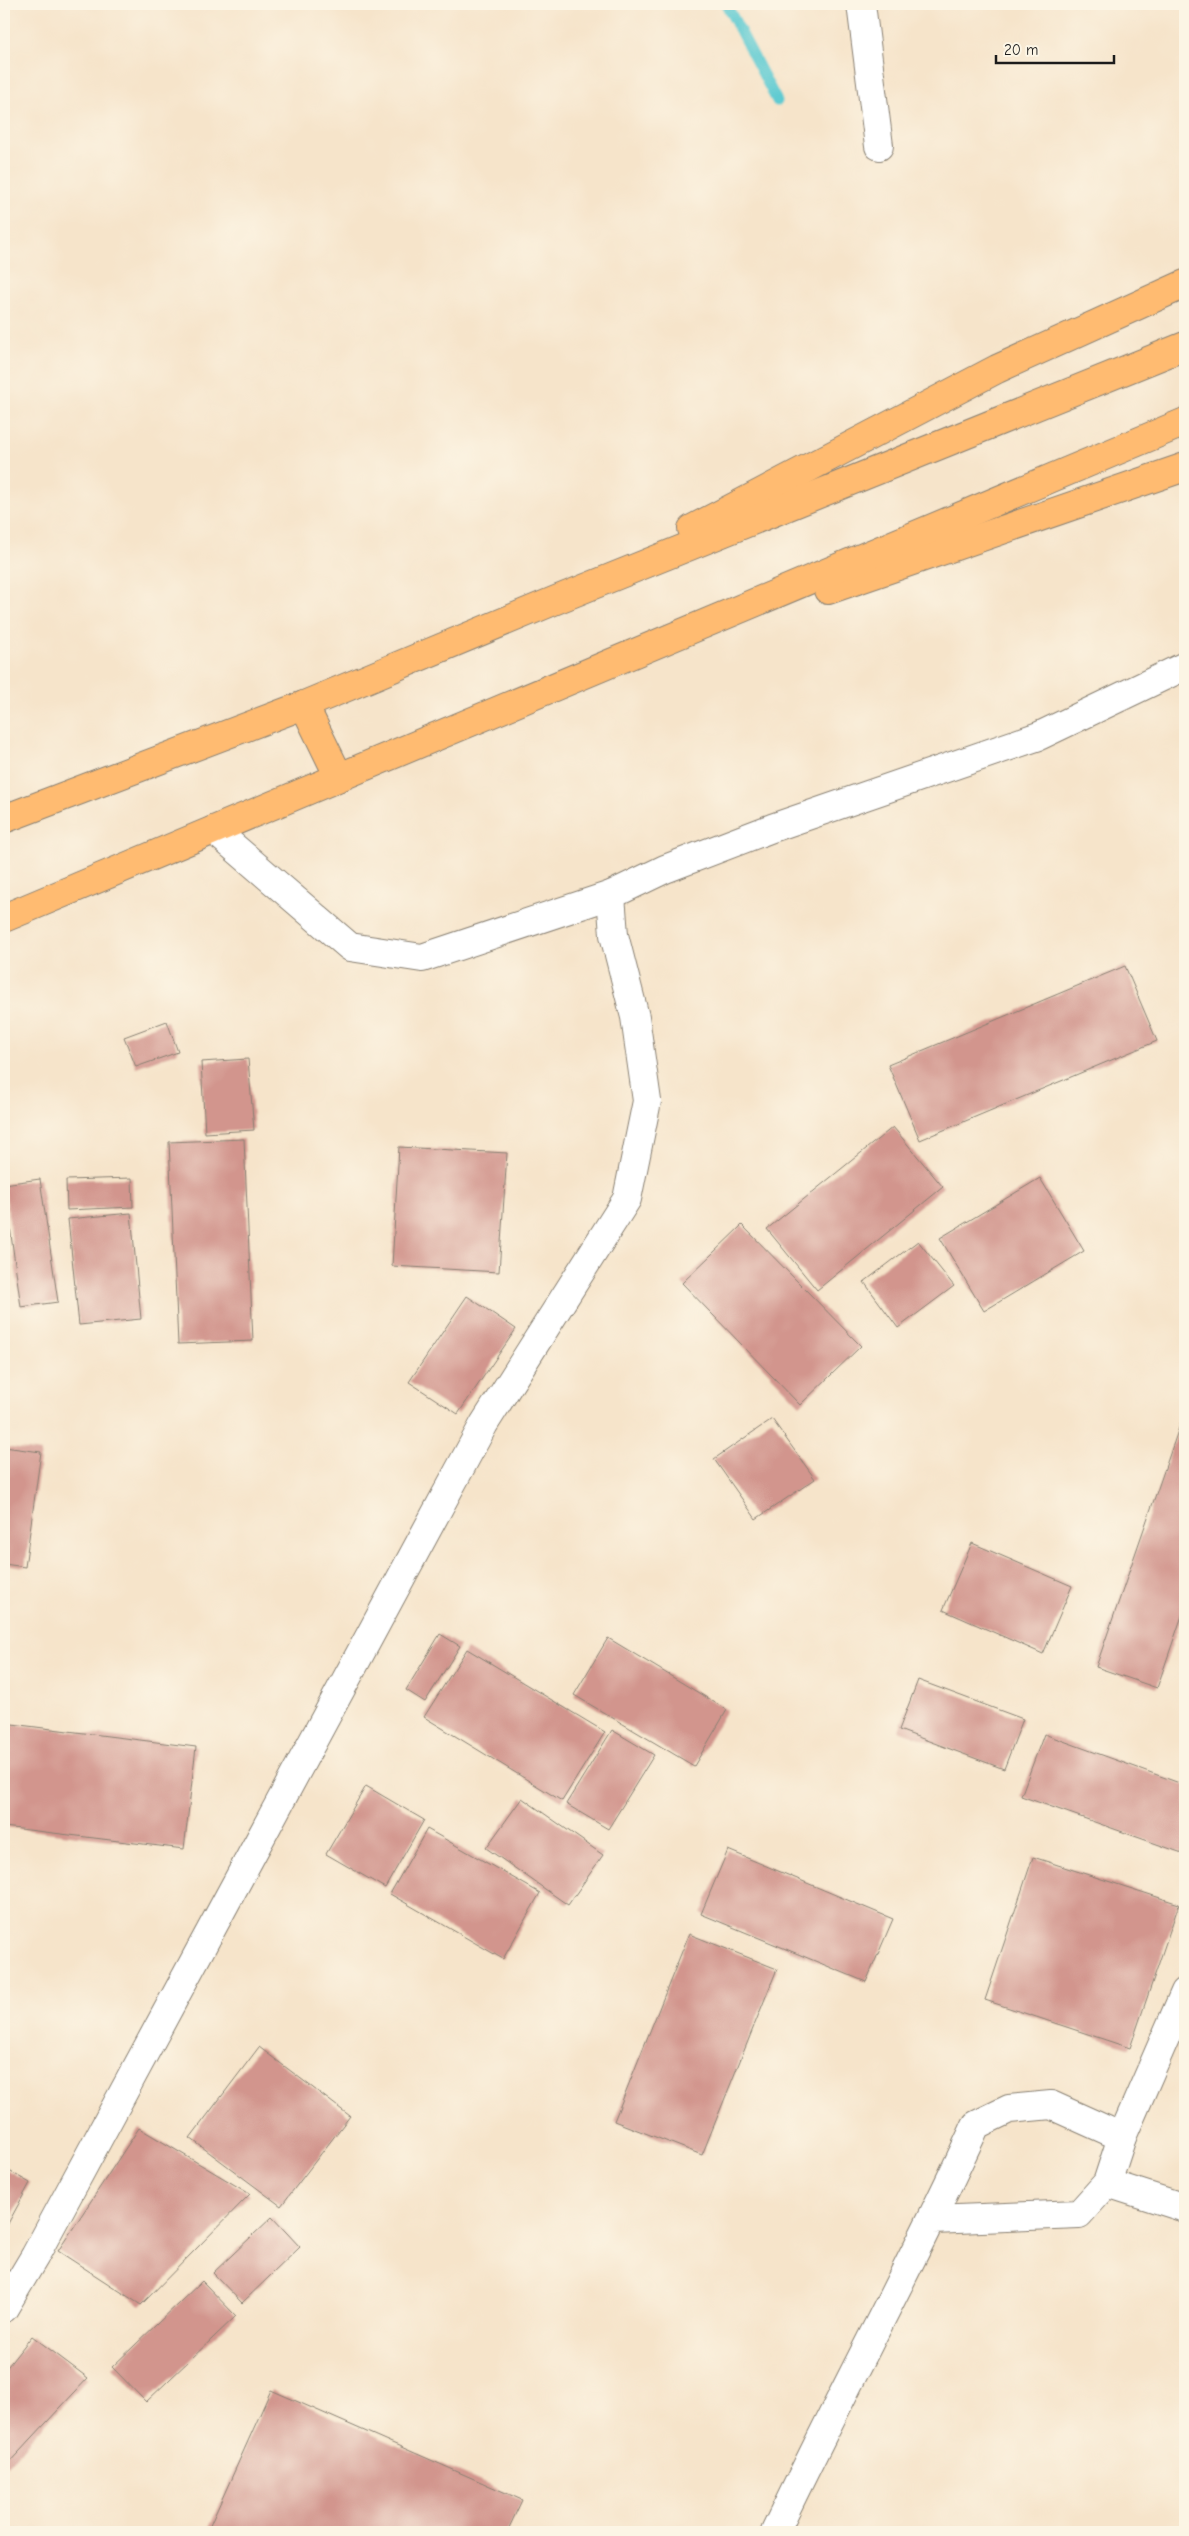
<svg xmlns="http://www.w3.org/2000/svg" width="1189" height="2536" viewBox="0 0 1189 2536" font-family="'Comic Neue',sans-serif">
  <rect width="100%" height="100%" fill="#fcf5e5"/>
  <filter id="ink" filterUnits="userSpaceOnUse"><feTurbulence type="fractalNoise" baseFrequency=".02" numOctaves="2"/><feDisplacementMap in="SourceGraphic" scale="10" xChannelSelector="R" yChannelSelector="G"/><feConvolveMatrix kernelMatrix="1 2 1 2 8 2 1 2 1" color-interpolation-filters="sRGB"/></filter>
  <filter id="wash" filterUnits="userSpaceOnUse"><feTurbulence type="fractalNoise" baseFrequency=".0096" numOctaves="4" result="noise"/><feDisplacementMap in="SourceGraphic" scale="20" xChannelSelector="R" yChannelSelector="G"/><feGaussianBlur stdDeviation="1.12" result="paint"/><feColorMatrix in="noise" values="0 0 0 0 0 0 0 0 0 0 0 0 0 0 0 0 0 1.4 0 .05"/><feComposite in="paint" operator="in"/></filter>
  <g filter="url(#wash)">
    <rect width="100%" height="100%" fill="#f6e4ca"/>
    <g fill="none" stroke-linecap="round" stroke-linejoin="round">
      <path stroke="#5dcad1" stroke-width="11" d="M726,4l51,97"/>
    </g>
    <g id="blocks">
      <g fill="#d2958d">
        <path d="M1125,966l32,75 -237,99 -32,-75z"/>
        <path d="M167,1021l11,31 -42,15 -12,-30z"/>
        <path d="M248,1059l6,71 -49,3 -4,-71z"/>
        <path d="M893,1127l50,60 -126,103 -50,-61z"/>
        <path d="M244,1139l9,202 -75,3 -9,-202z"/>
        <path d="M399,1147l108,6 -8,119 -107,-6z"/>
        <path d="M132,1178l1,29 -66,3 -1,-30z"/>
        <path d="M1040,1178l44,73 -100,60 -44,-73z"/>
        <path d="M40,1179l18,123 -37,5 -17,-123z"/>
        <path d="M131,1213l10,106 -62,6 -11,-106z"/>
        <path d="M742,1225l119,121 -61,59 -118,-122z"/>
        <path d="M918,1241l36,45 -56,42 -34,-46z"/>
        <path d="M467,1296l49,33 -58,85 -49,-32z"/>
        <path d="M772,1419l43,60 -59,40 -42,-60z"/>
        <path d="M1181,1422l4,1v184l-28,81 -61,-21z"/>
        <path d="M4,1447l37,5 -16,115 -21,-3z"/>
        <path d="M972,1543l100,43 -29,68 -100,-44z"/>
        <path d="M440,1634l20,12 -35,56 -19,-12z"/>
        <path d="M608,1638l119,72 -33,56 -120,-71z"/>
        <path d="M467,1649l138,83 -43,69 -138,-84z"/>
        <path d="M918,1680l105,39 -19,50 -105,-39z"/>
        <path d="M4,1723l192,24 -12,102 -180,-22z"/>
        <path d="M612,1730l42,25 -46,74 -42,-25z"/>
        <path d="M1044,1734l141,51v69l-164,-58z"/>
        <path d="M366,1786l58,34 -39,68 -59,-34z"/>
        <path d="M522,1798l81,57 -35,50 -82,-57z"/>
        <path d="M427,1829l113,64 -37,66 -113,-65z"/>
        <path d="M728,1850l165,69 -27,63 -165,-68z"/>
        <path d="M1033,1857l146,47 -49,144 -145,-48z"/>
        <path d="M689,1934l88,35 -75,186 -88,-34z"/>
        <path d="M259,2047l91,69 -69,90 -91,-68z"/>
        <path d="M139,2128l111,66 -109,111 -83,-54z"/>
        <path d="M4,2168l26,15 -26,48z"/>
        <path d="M272,2217l28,30 -58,56 -29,-30z"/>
        <path d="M202,2281l34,35 -90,86 -34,-35z"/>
        <path d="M32,2336l56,42 -84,90v-97z"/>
        <path d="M271,2390l251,110 -15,32h-294l-5,-2z"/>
      </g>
    </g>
  </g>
  <g filter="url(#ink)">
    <use href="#blocks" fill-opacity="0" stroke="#898073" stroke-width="1"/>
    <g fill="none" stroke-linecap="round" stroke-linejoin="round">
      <defs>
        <g id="minor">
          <path d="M861,4l18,142"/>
          <path d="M214,830l136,117 72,11 189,-63"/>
          <path d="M1122,2137l63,-145"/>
          <path d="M1107,2183l78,25"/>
          <path d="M4,2308l31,-52 449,-832 143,-225 20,-98 -12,-84 -21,-82 -3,-40 54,-26 107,-41 267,-92 146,-70"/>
          <path d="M775,2532c65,-137 138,-269 201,-407l33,-16 42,-4 71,32 -15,46 -28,31 -146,6"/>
        </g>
        <g id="trunk">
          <path d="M692,529l305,-160 188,-85"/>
          <path d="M828,590l357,-123"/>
          <path d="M304,705l35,72"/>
          <path d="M4,819l300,-114 252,-105 629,-254"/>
          <path d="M4,918l1181,-496"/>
        </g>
      </defs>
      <use href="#minor" stroke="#898073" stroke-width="30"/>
      <use href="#trunk" stroke="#898073" stroke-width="30"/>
      <use href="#minor" stroke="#fff" stroke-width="28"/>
      <use href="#trunk" stroke="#ffbb71" stroke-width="28"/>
    </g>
  </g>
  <rect width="1189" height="2536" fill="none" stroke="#fcf5e5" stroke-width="20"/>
  <path d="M996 55v8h118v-8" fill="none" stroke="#1c1c1c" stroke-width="2.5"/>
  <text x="1004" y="55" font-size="15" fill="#1c1c1c" stroke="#fcf5e5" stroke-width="4" paint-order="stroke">20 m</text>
</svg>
